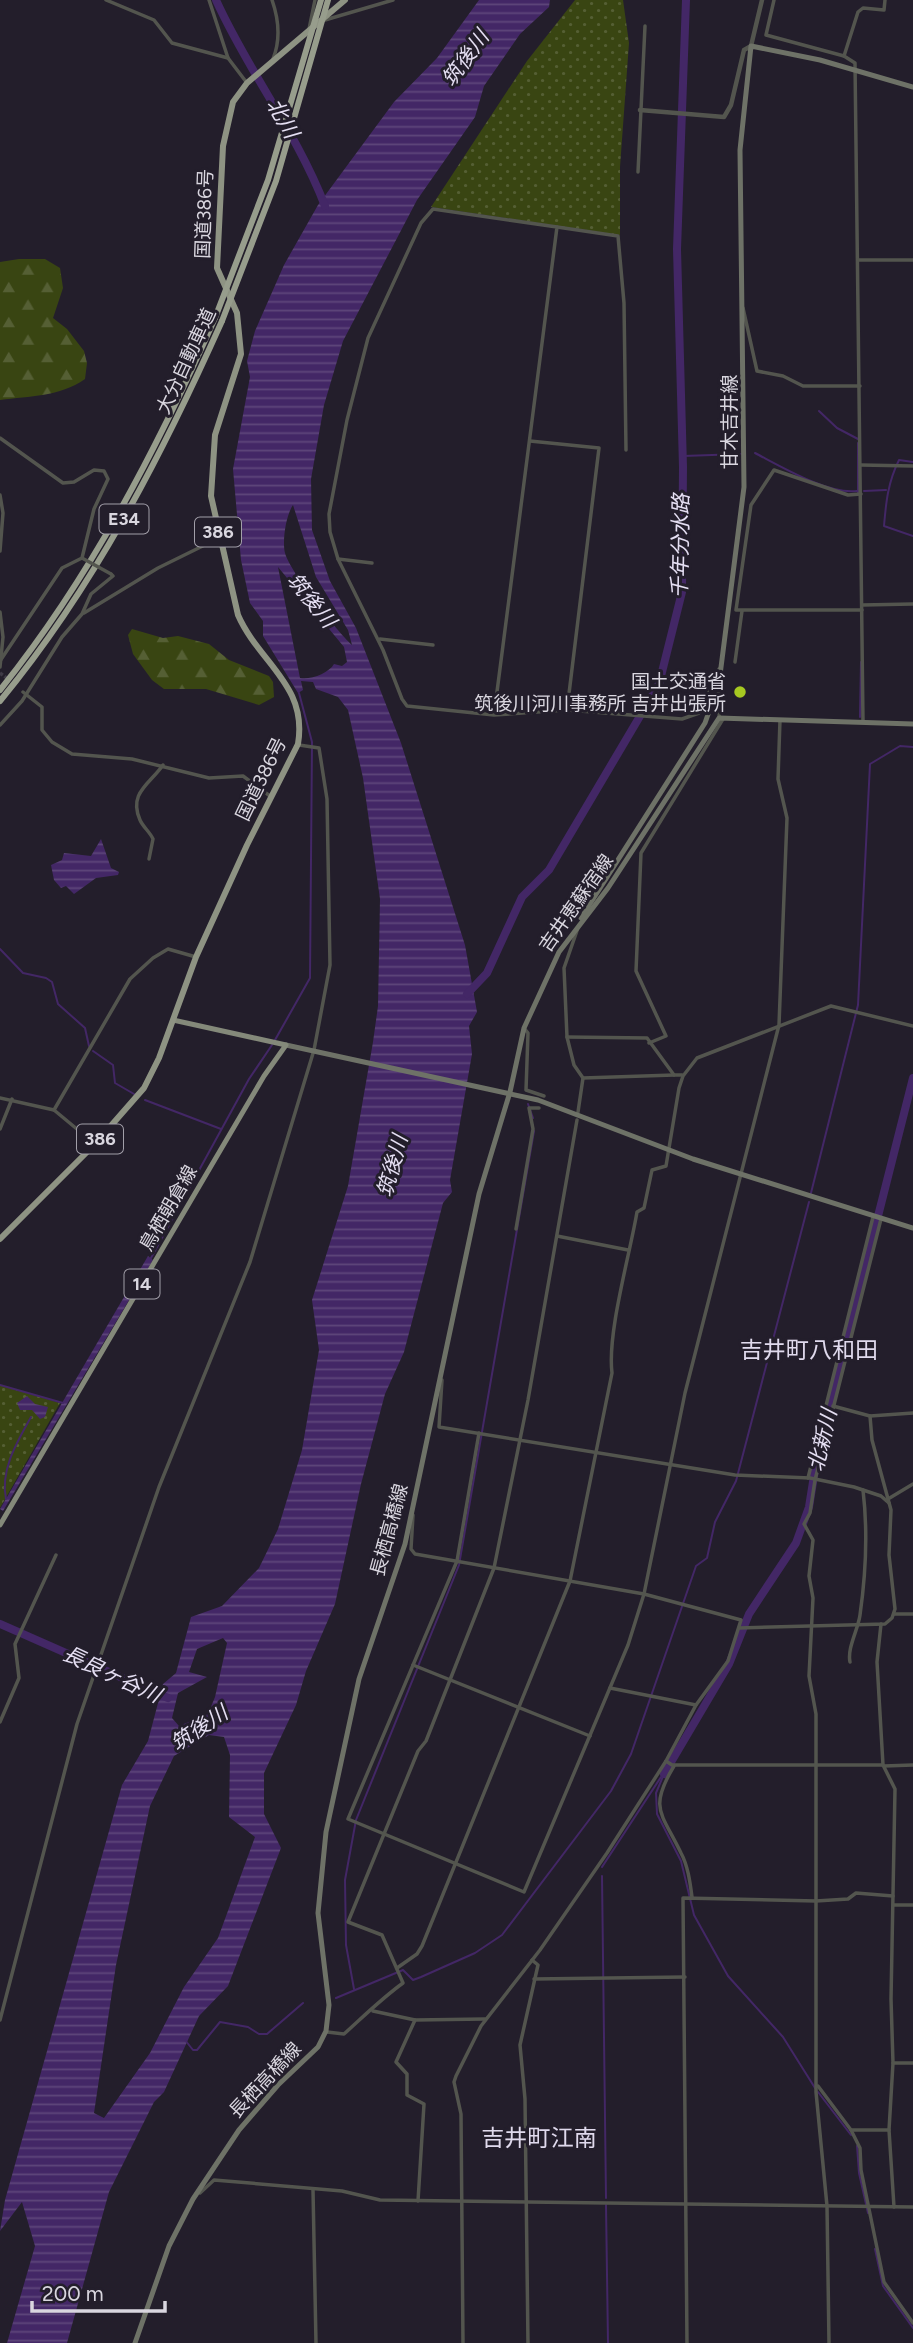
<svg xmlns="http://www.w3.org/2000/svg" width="913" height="2343" viewBox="0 0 913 2343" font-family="Figtree,'Noto Sans JP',sans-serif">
  <defs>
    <pattern id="forest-firs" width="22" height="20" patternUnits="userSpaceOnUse" patternTransform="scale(1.75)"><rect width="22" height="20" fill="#394512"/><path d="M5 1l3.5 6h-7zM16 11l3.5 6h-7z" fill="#555f34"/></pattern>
    <pattern id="park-dots" width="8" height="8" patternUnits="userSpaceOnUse" patternTransform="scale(1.75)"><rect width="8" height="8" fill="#394512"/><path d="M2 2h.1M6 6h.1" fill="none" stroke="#555f34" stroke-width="1.8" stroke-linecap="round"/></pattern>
    <pattern id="water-rules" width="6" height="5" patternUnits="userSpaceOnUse" patternTransform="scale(1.75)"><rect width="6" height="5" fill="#432766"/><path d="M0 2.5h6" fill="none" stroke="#5e467b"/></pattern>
  </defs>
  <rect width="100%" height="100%" fill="#231e2b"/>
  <g fill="url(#forest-firs)">
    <path d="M19,259h26l15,9 3,20 -10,30 14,11 17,22 3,12 -2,16c-26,18 -55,17 -85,21v-138z"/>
    <path d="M132,629l31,9 15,-2 31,8 20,16 40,16 4,6 1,15 -15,8 -53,-16h-42l-12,-9 -19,-26 -5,-19z"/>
  </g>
  <g fill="url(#park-dots)">
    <path d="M575,0h48l6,43 -9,124v68l-189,-28 96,-146z"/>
    <path d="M0,1385l60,18 -60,105z"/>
  </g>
  <g fill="url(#water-rules)" fill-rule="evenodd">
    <path d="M479,0h71l-1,7 -29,27 -36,52 -9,31 -58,83 -74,141 -19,64 -13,74 1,51 18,51 26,47 45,115 64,202 12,67 -8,14 3,28 -22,126 2,12 -9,11 -39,149 -19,42 -24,90 -26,120 -29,67 -10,34 -32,68v41l17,34 -53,138 -29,30 -35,76 -10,10 -45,90 -42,151h-60l28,-97 -13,-44 -22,29 5,-31 117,-415 26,-44 15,-57 13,-11 15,-56 31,-11 37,-38 19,-39 24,-79 17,-100 -7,-50 36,-114 25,-144 5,-36 2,-107 -17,-121 -15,-68 -10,-13 -22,-8 -3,-7 -12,-1 2,9 -5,3 -35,-57v-15l-13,-18 -9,-43 -8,-91 17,-92 -3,-16 8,-30 29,-66 34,-60 76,-103 43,-44zM293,505l23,72 32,53 4,15c-15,-14 -62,-73 -67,-92 -3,-12 1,-38 8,-48zM278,567l66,80 3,15 -5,4 -8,-2c-5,9 -23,16 -34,14zM223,1638l4,5 -12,54 -7,17 -29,12 -7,-8 6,-25 29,-16 -18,-5 8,-23zM209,1735l15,2 6,18 -1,62 26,20 -37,101 -34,49 -34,66 -46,65 -10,-5 22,-148 34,-159 24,-50z"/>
    <path d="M101,839l10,29 8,4 -1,3 -22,3 -22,16 -8,-8 -5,2 -7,-8 -3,-15 11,-5 2,-7 27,3z"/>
    <path d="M148,1256l5,4 -150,251 -3,-2z"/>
    <path d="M27,1396l8,8 13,3 -3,10 -5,2 -8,-9h-12l-3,-7z"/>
  </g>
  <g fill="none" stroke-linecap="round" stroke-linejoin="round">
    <g stroke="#432766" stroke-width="2">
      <path d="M819,411l18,17 21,11"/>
      <path d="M858,443v50"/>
      <path d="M755,453c25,13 74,42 102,38"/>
      <path d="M683,456l58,-2"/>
      <path d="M913,462l-14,-2c-11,22 -13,42 -15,66l29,10"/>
      <path d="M864,491l22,-1"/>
      <path d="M860,717l1,-55"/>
      <path d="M0,949l23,24 23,5 6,4 6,22 27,24 4,18"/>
      <path d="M275,1040l35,-62 2,-236 -13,-49"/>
      <path d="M93,1051l20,14 2,18 19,11"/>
      <path d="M145,1100l76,29"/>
      <path d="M528,1104l5,14"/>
      <path d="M811,1193l47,-188 12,-241 30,-18 13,1"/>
      <path d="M151,1258l98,-179 23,-34"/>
      <path d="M0,1385l63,18"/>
      <path d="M6,1499c-6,-29 11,-57 25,-82"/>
      <path d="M664,1774l-8,19 1,21 24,47 13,54 34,61 55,61 32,51"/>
      <path d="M602,1867l59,-90"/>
      <path d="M602,1876l4,322"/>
      <path d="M354,1989l-8,-44 -1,-65 11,-60 103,-255 75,-434"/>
      <path d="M336,1998l67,-28 10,10 8,-3 54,-24 27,-18 109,-144 20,-37 65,-188 11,-8 8,-36 21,-41 73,-279"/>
      <path d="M185,2040l8,10h4l23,-28 28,5 11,7h8l36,-31"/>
      <path d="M818,2092l33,43"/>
      <path d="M857,2146l2,27 9,40"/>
      <path d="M606,2205l2,138"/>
      <path d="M875,2249l8,37 30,42"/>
    </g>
    <g stroke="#432766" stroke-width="8">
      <path d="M216,0c32,71 81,133 109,206"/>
      <path d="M467,994l20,-21 35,-76 27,-27 110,-186 23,-92 1,-125 -6,-218 9,-249"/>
      <path d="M0,1624l168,74"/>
      <path d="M664,1774l65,-110 20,-50 47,-71 13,-36 8,-50 96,-379"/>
    </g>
    <path stroke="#3e3a46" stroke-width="3.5" stroke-dasharray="3.5 2" stroke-linecap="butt" d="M0,673l8,6"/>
    <g stroke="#53554e" stroke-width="3.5">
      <path d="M106,0l48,20 18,23 56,15"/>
      <path d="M209,0l19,58 19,25"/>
      <path d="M272,0c7,20 9,39 1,59"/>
      <path d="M774,0l-8,35 78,21 11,7 8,658"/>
      <path d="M325,20l68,-20"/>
      <path d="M309,29l6,-29"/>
      <path d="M844,56l14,-44 5,-4 21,2 1,-10"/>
      <path d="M638,172l7,-146"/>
      <path d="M557,227l61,9 6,67 2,147"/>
      <path d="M858,260h55"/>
      <path d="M743,308l14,63 26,5 20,10h57"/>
      <path d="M0,438l63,45 11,-1 20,-12 10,1 4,8 -14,30 -12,49 -20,10 -62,93"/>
      <path d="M530,441l69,7 -32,262"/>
      <path d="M861,465l52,1"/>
      <path d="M861,494l-13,1 -74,-25 -23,35 -15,105h126"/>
      <path d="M0,495l3,18 -3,38"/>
      <path d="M338,559l34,4"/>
      <path d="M862,605l51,-1"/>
      <path d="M0,612l3,25 -3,30"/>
      <path d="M84,613l74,-45 61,-30"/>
      <path d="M380,639l53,6"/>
      <path d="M735,662l7,-51"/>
      <path d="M23,692l19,15v23l10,12 20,12 60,5 77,19 34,-2 27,20"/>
      <path d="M494,715l63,-488 -124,-18 -12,14 -53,115 -21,82 -18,94 1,18 8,27 45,91 19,49 5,7 87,9 73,-5 115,9 17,-6 20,-44"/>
      <path d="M719,718l2,-34"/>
      <path d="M0,725l22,-24 40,-64 20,-23 9,-20 22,-18 -2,-2"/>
      <path d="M149,859l4,-20c-3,-7 -10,-12 -13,-19 -12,-27 10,-36 23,-55"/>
      <path d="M524,1028l4,5 -2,57 18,6"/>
      <path d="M567,1037l80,1 27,37h8"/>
      <path d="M649,1043l17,-7 -30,-65 5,-118 82,-134"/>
      <path d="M583,1078l91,-3"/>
      <path d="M0,1098l54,12 41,34"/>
      <path d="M54,1110l76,-131 23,-21 15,-9 28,8"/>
      <path d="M578,1112l5,-34 -9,-13 -7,-28 -3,-69 15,-43"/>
      <path d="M0,1129l12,-30"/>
      <path d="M516,1229l17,-100 -4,-21h10"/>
      <path d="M557,1236l71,14"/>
      <path d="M442,1380l-3,47 296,48 75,3 44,9 27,9 8,7"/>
      <path d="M833,1406l37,10 43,-3"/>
      <path d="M479,1433l-22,128 -109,258 176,73 104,-247 16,-51 41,-201 94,-368 8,-207 -9,-39 2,-59"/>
      <path d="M808,1478l65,-261"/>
      <path d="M888,1499l25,-15"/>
      <path d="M413,1515l-2,34 4,5 229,40 97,26 -13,41 -32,44 -30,56 -59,92 -67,97 -59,76 -25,50 -2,6 7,32 2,229"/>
      <path d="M894,1614h19"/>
      <path d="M881,1624l-4,38 6,103 12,24 -4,210 2,64 -4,67 5,77"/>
      <path d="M739,1628l146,-4 7,-6 3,-9 -6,-54 2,-45 -19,-70 -2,-24"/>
      <path d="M850,1662c-3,-14 8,-32 10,-47 6,-42 8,-83 3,-125"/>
      <path d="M413,1665l177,71"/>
      <path d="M610,1688l86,17"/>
      <path d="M0,1722l19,-44 -4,-34 41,-89"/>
      <path d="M666,1761l6,4h211"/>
      <path d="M674,1766c-26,43 -12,47 7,87 7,13 9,29 11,44"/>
      <path d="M884,1766l29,-1"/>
      <path d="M894,1905h19"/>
      <path d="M397,1968l20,-14 5,-8 148,-365 42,-208c-5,-40 18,-119 25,-161l7,-4 8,-38 14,-4 13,-78 4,-12 14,-18 134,-52 82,20"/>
      <path d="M534,1979l151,-2"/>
      <path d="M373,2011l42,9 70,-1"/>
      <path d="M0,2020l77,-296 82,-237 91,-225 64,-212 16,-85 -3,-166 -8,-51 -20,-3"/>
      <path d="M415,2020l-19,42 11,12v21l17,9 -6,97"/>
      <path d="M327,2032l17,2c20,-18 37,-35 59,-51l-21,-48 -34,-13 70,-171 8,-10 68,-173 34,-168 49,-280"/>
      <path d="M893,2063h20"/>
      <path d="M818,2086l33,44h38"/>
      <path d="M851,2130l9,18 1,22 23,112 29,41"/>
      <path d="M313,2190l3,153"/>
      <path d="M200,2193l14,-13 128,11 38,9 533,7"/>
      <path d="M528,2343l-3,-244 -5,-54 18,-80 -6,-5"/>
      <path d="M687,2343l-4,-445 133,3 32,-2 8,-6 37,3"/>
      <path d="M829,2343l-2,-137 -11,-114v-378l-7,-38 4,-78 -4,-22 4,-36 -9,-16 6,-11 5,-33 66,-261"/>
    </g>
    <path stroke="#53554e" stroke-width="4.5" d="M640,110l84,7 7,-12 13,-55 7,-4 11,-46"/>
    <g stroke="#6e7267" stroke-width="5">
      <path d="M581,918l124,-195 14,-40 25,-196 -4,-337 11,-104 69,14 93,27"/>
      <path d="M286,1045l252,55 155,59 220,69"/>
      <path d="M135,2343l34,-97 24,-47 46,-69 39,-45 40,-38 8,-16 3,-26 -11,-92 8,-81 33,-153 46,-135 74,-350 31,-102 14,-64 35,-76 49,-64 111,-170 194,6"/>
    </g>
    <path stroke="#84897a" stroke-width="5" d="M0,1525l264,-449 22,-31 -113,-25"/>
    <path stroke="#8e9383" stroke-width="6" d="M0,1239l95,-95 49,-56 15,-30 37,-101 51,-112 51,-101c10,-59 -39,-81 -60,-129l-27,-119 4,-61 26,-81 -4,-41 -20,-45 6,-122 10,-44 14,-19 98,-83"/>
    <g stroke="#979d8c" stroke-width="6">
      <path d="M0,690c90,-112 157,-241 215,-372"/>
      <path d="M0,701c94,-114 162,-246 222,-380"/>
    </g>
    <path stroke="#53554e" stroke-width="3.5" d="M82,558l29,16"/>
    <g stroke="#979d8c" stroke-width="6">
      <path d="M215,318l53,-138 53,-180"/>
      <path d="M222,321l54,-140 52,-181"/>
    </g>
  </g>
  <circle fill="#a6c821" stroke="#231e2b" stroke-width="2.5" cx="740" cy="692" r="7"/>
  <g text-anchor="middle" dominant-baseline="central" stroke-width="6" stroke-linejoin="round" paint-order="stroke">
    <g fill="#231e2b" stroke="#a29fa9" stroke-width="2">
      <rect x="99.5" y="504.5" width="49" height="29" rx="5"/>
      <rect x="195" y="517.5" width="46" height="29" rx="5"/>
      <rect x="77" y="1124.5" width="46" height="29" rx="5"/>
      <rect x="124.5" y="1269.5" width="35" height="29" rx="5"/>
    </g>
    <g font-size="18" font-weight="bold" fill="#d9d6df">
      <text x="124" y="519">E34</text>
      <text x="218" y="532">386</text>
      <text x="100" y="1139">386</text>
      <text x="142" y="1284">14</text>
    </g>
    <g font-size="19" fill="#d9d6df" stroke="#231e2b">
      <text transform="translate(204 214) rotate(-88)">国道386号</text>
      <text transform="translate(186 361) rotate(-65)">大分自動車道</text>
      <text transform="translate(729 422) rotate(-90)">甘木吉井線</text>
      <text transform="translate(261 779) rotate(-64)">国道386号</text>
      <text transform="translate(576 903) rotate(-55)">吉井恵蘇宿線</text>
      <text transform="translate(168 1208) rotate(-60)">鳥栖朝倉線</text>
      <text transform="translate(389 1530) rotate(-75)">長栖高橋線</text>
      <text transform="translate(265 2080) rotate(-47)">長栖高橋線</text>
    </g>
    <g font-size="19" fill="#d9d6df" stroke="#231e2b" text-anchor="end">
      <text x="726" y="681">国土交通省<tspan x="726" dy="22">筑後川河川事務所 吉井出張所</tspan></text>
    </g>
    <g font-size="21" font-style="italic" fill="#e5dff3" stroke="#231e2b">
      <text transform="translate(465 58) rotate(-54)">筑後川</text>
      <text transform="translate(283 118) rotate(60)">北川</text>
      <text transform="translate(680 546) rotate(-89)">千年分水路</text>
      <text transform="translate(312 600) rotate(51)">筑後川</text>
      <text transform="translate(392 1166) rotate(-75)">筑後川</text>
      <text transform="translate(822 1440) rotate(-77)">北新川</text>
      <text transform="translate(112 1674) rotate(25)">長良ヶ谷川</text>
      <text transform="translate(199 1728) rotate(-34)">筑後川</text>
    </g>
    <g font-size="23" fill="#e0daed" stroke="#231e2b">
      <text x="809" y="1350">吉井町八和田</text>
      <text x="539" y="2138">吉井町江南</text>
    </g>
  </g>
  <path d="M32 2301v10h133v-10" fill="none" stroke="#d9d6df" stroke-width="3.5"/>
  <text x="42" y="2301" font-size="21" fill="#d9d6df" stroke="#231e2b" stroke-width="5" paint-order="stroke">200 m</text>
</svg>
